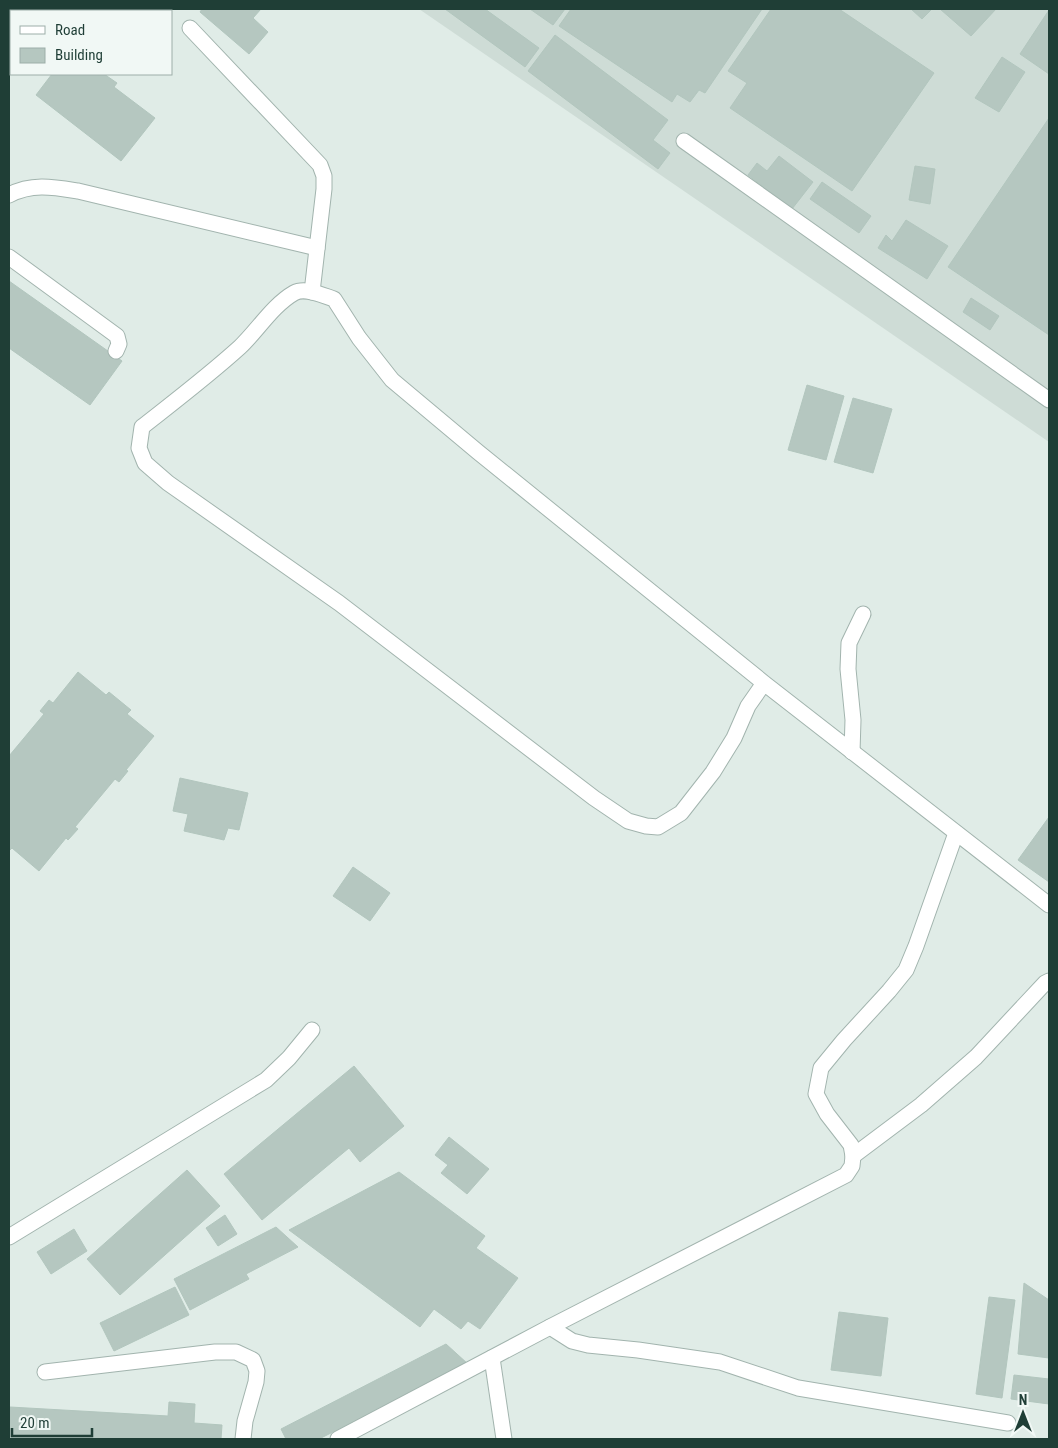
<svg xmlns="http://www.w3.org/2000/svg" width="1058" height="1448" viewBox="0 0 1058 1448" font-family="'Roboto Condensed',sans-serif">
  <rect width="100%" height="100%" fill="#e0ece7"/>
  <path fill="#cedcd6" d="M419,9h630v433z"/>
  <g fill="#b5c7c0" stroke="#b2c6be">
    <path d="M202,9h59l-8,9 15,14 -19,22 -49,-42z"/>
    <path d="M445,9h40l54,39 -14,19z"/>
    <path d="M530,9h35l-12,16z"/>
    <path d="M571,9h191l-57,84 -6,-3 -9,12 -13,-8 -5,8 -113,-76z"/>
    <path d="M771,9h68l95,64 -82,118 -122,-83 17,-25 -19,-12z"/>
    <path d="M911,9h21l-10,10z"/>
    <path d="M940,9h56l-25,27z"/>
    <path d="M1049,10v64l-29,-20z"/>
    <path d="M555,35l113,85 -15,20 17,13 -12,16 -130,-98z"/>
    <path d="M1002,57l23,15 -26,40 -24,-14z"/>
    <path d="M52,74h44l2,1 6,-1 13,9 -3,4 41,31 -34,43 -85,-66z"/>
    <path d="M1049,118v217l-101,-68z"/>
    <path d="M779,156l34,26 -21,27 -44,-34 9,-12 10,8z"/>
    <path d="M915,166l20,3 -5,35 -21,-4z"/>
    <path d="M822,182l49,34 -12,17 -49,-34z"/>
    <path d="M906,220l42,26 -21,33 -49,-31 8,-13 6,6z"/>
    <path d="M9,281l113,80 -32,44 -81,-57z"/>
    <path d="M971,298l28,18 -9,14 -27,-18z"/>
    <path d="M807,385l37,11 -18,64 -38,-10z"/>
    <path d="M853,398l39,11 -19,64 -39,-11z"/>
    <path d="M78,672l28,23 3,-3 22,18 -4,4 27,22 -28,34 2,1 -9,11 -4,-3 -40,48 3,2 -10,11 -2,-2 -27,33 -27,-23 -3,3v-95l35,-42 -4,-3 9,-11 4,3z"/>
    <path d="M180,778l68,15 -9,37 -11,-2 -4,12 -40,-9 4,-17 -15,-3z"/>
    <path d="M1049,817v65l-31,-22z"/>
    <path d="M353,867l37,26 -20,28 -37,-25z"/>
    <path d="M354,1066l50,60 -44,36 -11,-14 -87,72 -38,-46z"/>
    <path d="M449,1137l40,32 -22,25 -26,-21 7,-8 -13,-10z"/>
    <path d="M187,1170l33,36 -100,89 -33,-36z"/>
    <path d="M399,1172l86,64 -9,12 42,30 -38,51 -12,-8 -7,8 -27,-20 -14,18 -131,-97z"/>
    <path d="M225,1215l12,19 -19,12 -12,-18z"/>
    <path d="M276,1227l22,20 -52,27 3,5 -59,31 -16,-31z"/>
    <path d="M74,1229l13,22 -36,23 -14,-22z"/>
    <path d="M1024,1283l25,17v58l-31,-4z"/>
    <path d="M175,1287l14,28 -75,36 -14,-28z"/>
    <path d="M989,1297l26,3 -13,98 -26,-4z"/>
    <path d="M839,1312l49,6 -7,58 -50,-6z"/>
    <path d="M446,1344l22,20 -149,75h-33l-5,-10z"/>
    <path d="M1014,1375l35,4v25l-38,-5z"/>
    <path d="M169,1402l26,2 -1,19 28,2 -1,14h-212l1,-32 158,9z"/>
  </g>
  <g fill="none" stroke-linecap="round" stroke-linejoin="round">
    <defs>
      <g id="minor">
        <path d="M190,28l130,137 4,11v13l-12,103"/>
        <path d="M684,141l365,259"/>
        <path d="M9,195c23,-12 44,-8 69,-4l239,57"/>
        <path d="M9,257l108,79 2,8 -3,7"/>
        <path d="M764,683l-16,23 -14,32 -21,34 -32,41 -23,14 -12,-1 -18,-5 -34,-23 -255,-195 -171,-120 -23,-20 -6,-15 3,-21c33,-26 66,-51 98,-80 17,-16 33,-42 54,-54 11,-6 28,2 40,6l25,39 33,42 86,72 286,231 285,222"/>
        <path d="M852,752l1,-32 -5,-51 1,-26 14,-29"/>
        <path d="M853,1156l68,-51 55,-48 69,-74 4,-2"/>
        <path d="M9,1237l257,-157 23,-22 23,-28"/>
        <path d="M550,1327l22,14 16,4 50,5 82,12 78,26 210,35"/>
        <path d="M492,1358l12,81"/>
        <path d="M45,1372l170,-20h21l17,8 4,11 -1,11 -11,39 -2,18"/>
        <path d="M338,1439l212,-112 296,-152 6,-9 1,-10 -2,-11 -24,-31 -11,-20 5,-26 23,-28 45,-49 17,-21 10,-24 40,-113"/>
      </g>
    </defs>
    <use href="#minor" stroke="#a2b4ae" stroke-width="17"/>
    <use href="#minor" stroke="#fff" stroke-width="15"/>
  </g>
  <rect width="1058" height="1448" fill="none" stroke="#1f3e36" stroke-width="20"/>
  <rect x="10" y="10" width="162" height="65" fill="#f1f8f5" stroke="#9daea9"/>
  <rect x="20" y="26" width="25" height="8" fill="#ffffff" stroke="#9daea9"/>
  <text x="55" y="35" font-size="15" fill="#1f3e36">Road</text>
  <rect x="20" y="48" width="25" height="15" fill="#b5c7c0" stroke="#9daea9"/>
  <text x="55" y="60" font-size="15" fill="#1f3e36">Building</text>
  <g transform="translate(1023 1413)" stroke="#f1f8f5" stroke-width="4" paint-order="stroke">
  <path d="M0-4L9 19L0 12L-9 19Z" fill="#1f3e36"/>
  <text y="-8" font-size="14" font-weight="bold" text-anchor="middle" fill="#1f3e36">N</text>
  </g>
  <path d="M12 1428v8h80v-8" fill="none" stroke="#1f3e36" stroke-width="2.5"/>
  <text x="20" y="1428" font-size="15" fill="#1f3e36" stroke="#f1f8f5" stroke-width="4" paint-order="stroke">20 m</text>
</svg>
